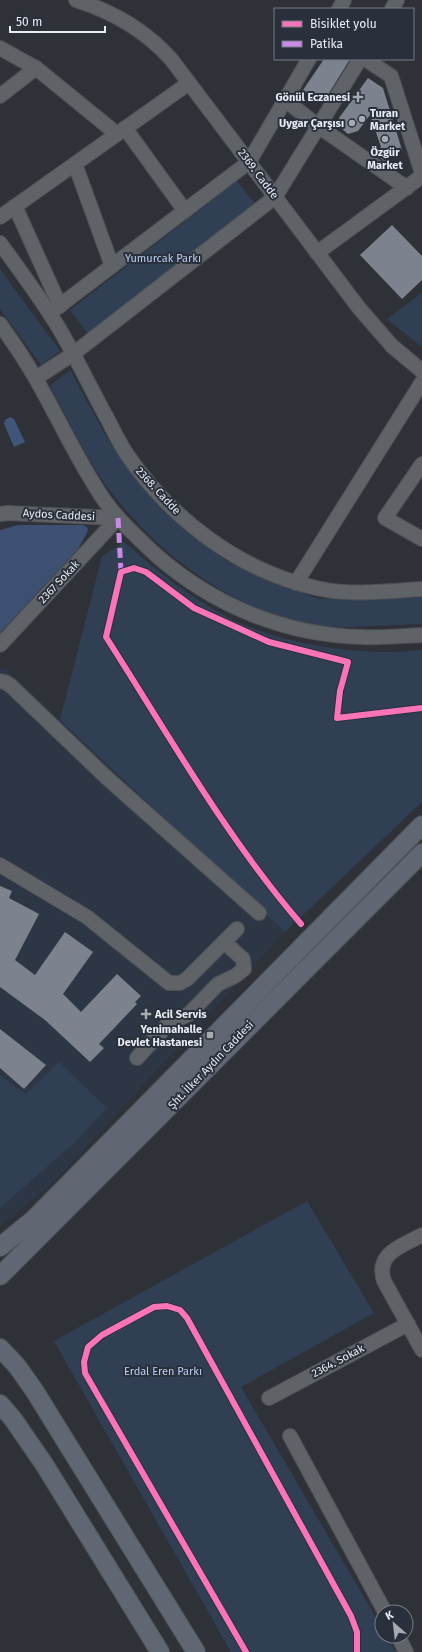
<svg xmlns="http://www.w3.org/2000/svg" width="422" height="1652" viewBox="0 0 422 1652" font-family="'Fira Sans',sans-serif">
  <rect width="100%" height="100%" fill="#2e3137"/>
  <path fill="#2d3645" d="M0,669h6l279,263 -230,249 -55,46z"/>
  <g fill="#313f55">
    <path d="M237,181l19,24 -167,130 -19,-25z"/>
    <path d="M0,269l60,82 -19,14 -41,-56z"/>
    <path d="M422,293v54l-35,-28z"/>
    <path d="M70,370l37,68 18,27 26,31 36,36 38,28 44,22 50,17 103,-2v27c-24,1 -49,2 -73,3 -9,0 -21,2 -30,0 -81,-14 -155,-68 -205,-131 -26,-33 -44,-74 -64,-110z"/>
    <path d="M124,542c31,27 64,54 100,73 54,30 137,42 198,35v152l-137,130 -225,-212 42,-164z"/>
    <path d="M59,1062l48,46 -33,35 -74,65v-133l26,19z"/>
    <path d="M307,1201l67,112 -133,74 141,241v8h4l10,16h-165l-177,-311z"/>
  </g>
  <path fill="#3d5072" d="M18,525h65l4,2 1,4 -10,18 -78,84v-103z"/>
  <path fill="#415579" d="M10,417l4,2 11,23 -11,5 -10,-23 1,-4z"/>
  <g fill="#7c838e">
    <path d="M324,59h26l-27,44 -20,-13z"/>
    <path d="M368,78l15,10 19,62 -18,11 -9,-7 6,-7 -11,-32 -12,16 -10,3 -7,-6 -2,-10z"/>
    <path d="M392,225l30,31v24l-20,19 -42,-44z"/>
    <path d="M0,886l12,5 -3,7 30,16 -24,46 20,15 30,-43 28,20 -30,42 18,18 36,-38 24,22 -6,6 2,2 -38,40 5,4 -14,14 -45,-42 -45,-33z"/>
    <path d="M0,1029l46,36 -22,24 -24,-21z"/>
  </g>
  <g fill="none" stroke-linecap="round" stroke-linejoin="round">
    <defs>
      <g id="minor">
        <path d="M76,0c38,12 69,30 95,59l188,249 33,38 30,25"/>
        <path d="M339,9l5,-9"/>
        <path d="M392,9l5,-9"/>
        <path d="M0,48l36,20"/>
        <path d="M365,59l26,17 31,97"/>
        <path d="M0,96l36,-28 81,66"/>
        <path d="M285,100l33,26 89,62"/>
        <path d="M125,128l60,83"/>
        <path d="M75,164l37,102"/>
        <path d="M15,206l45,100"/>
        <path d="M0,217l189,-134"/>
        <path d="M0,243c21,29 42,57 60,87 17,29 31,59 47,88 6,12 12,24 19,35 44,65 113,118 190,135 34,8 72,3 106,1"/>
        <path d="M317,253l105,-77"/>
        <path d="M50,313l199,-151 60,-103"/>
        <path d="M0,324c13,18 25,36 36,55 23,40 42,83 68,121 15,21 34,38 52,55 58,51 129,80 206,82 20,1 40,-1 60,-2"/>
        <path d="M36,378l37,-24 202,-157 85,-138"/>
        <path d="M422,464l-37,54 37,21"/>
        <path d="M0,514l8,-1 110,5"/>
        <path d="M296,583l126,-201"/>
        <path d="M0,645l118,-127"/>
        <path d="M0,681l5,1 6,4 96,92 152,135"/>
        <path d="M0,865l87,52 82,66h11l7,-4 50,-50"/>
        <path d="M137,1058l31,-34 21,-10 29,-30 17,-8 9,-7 -1,-10 -19,-17"/>
        <path d="M422,1235c-20,11 -47,18 -38,46l38,69"/>
        <path d="M269,1398l139,-74"/>
        <path d="M290,1436l95,176"/>
        <path d="M398,1636l8,16"/>
      </g>
      <g id="major">
        <path d="M0,1247l33,-27 389,-395"/>
        <path d="M0,1276l422,-423"/>
        <path d="M0,1348l17,18 17,24 162,262"/>
        <path d="M0,1404l13,15 31,45 116,188"/>
      </g>
    </defs>
    <use href="#minor" stroke="#4d5055" stroke-width="16"/>
    <use href="#major" stroke="#4d5055" stroke-width="20"/>
    <use href="#minor" stroke="#5f6266" stroke-width="14"/>
    <use href="#major" stroke="#606772" stroke-width="18"/>
    <path stroke="#ca8be6" stroke-width="5" stroke-dasharray="10 5" stroke-linecap="butt" d="M118,518l3,54"/>
    <defs>
      <g id="cycleway">
        <path d="M301,924c-75,-87 -133,-190 -195,-287l15,-65 13,-4 12,4 48,36 75,34 79,20 -8,29 -3,27 85,-10"/>
        <path d="M246,1652l-161,-279 -1,-11 4,-15 14,-12 52,-28 13,-1 13,4 7,8 164,298 6,16v20"/>
      </g>
    </defs>
    <use href="#cycleway" stroke="#2a303b" stroke-width="8"/>
    <use href="#cycleway" stroke="#fb73b8" stroke-width="6"/>
  </g>
  <g fill="#a7abb1" stroke="#2a303b" stroke-width="1.5">
    <path d="M356 91h4v4h4v4h-4v4h-4v-4h-4v-4h4z"/>
    <circle cx="362" cy="119" r="4"/>
    <circle cx="352" cy="123" r="4"/>
    <circle cx="385" cy="139" r="4"/>
    <path d="M144 1008h4v4h4v4h-4v4h-4v-4h-4v-4h4z"/>
    <rect x="206" y="1031" width="8" height="8" rx="2"/>
  </g>
  <g text-anchor="middle" dominant-baseline="central" stroke-width="4" stroke-linejoin="round" paint-order="stroke">
    <g font-size="11" font-weight="bold" fill="#e8ecf3" stroke="#2a303b" text-anchor="end">
      <text x="350" y="97">Gönül Eczanesi</text>
      <text x="370" y="113" text-anchor="start">Turan<tspan x="370" dy="13">Market</tspan></text>
      <text x="344" y="123">Uygar Çarşısı</text>
      <text x="385" y="152" text-anchor="middle">Özgür<tspan x="385" dy="13">Market</tspan></text>
      <text x="155" y="1014" text-anchor="start">Acil Servis</text>
      <text x="202" y="1029">Yenimahalle<tspan x="202" dy="13">Devlet Hastanesi</tspan></text>
    </g>
    <g font-size="11" fill="#e8ecf3" stroke="#2a303b">
      <text transform="translate(258 174) rotate(53)">2369. Cadde</text>
      <text transform="translate(158 491) rotate(47)">2368. Cadde</text>
      <text transform="translate(59 515) rotate(3)">Aydos Caddesi</text>
      <text transform="translate(59 582) rotate(-47)">2367 Sokak</text>
      <text transform="translate(211 1065) rotate(-46)">Şht. İlker Aydın Caddesi</text>
      <text transform="translate(338 1361) rotate(-28)">2364. Sokak</text>
    </g>
    <g font-size="11" fill="#b8cef4" stroke="#2a303b">
      <text x="163" y="258">Yumurcak Parkı</text>
      <text x="163" y="1371">Erdal Eren Parkı</text>
    </g>
  </g>
  <rect x="274" y="8" width="140" height="52" fill="#2a303b" stroke="#767b85"/>
  <rect x="282" y="21" width="20" height="6" fill="#fb73b8" stroke="#767b85"/>
  <text x="310" y="28" font-size="12" fill="#e8ecf3">Bisiklet yolu</text>
  <rect x="282" y="41" width="20" height="6" fill="#ca8be6" stroke="#767b85"/>
  <text x="310" y="48" font-size="12" fill="#e8ecf3">Patika</text>
  <g transform="translate(394 1624) rotate(332)"><circle r="19" fill="#2a303b" stroke="#767b85"/>
  <path d="M0-3L7 15L0 10L-7 15Z" fill="#a7abb1"/>
  <text y="-6" font-size="11" font-weight="bold" text-anchor="middle" fill="#e8ecf3">K</text>
  </g>
  <path d="M10 26v6h95v-6" fill="none" stroke="#e8ecf3" stroke-width="2"/>
  <text x="16" y="26" font-size="12" fill="#e8ecf3" stroke="#2a303b" stroke-width="3" paint-order="stroke">50 m</text>
</svg>
